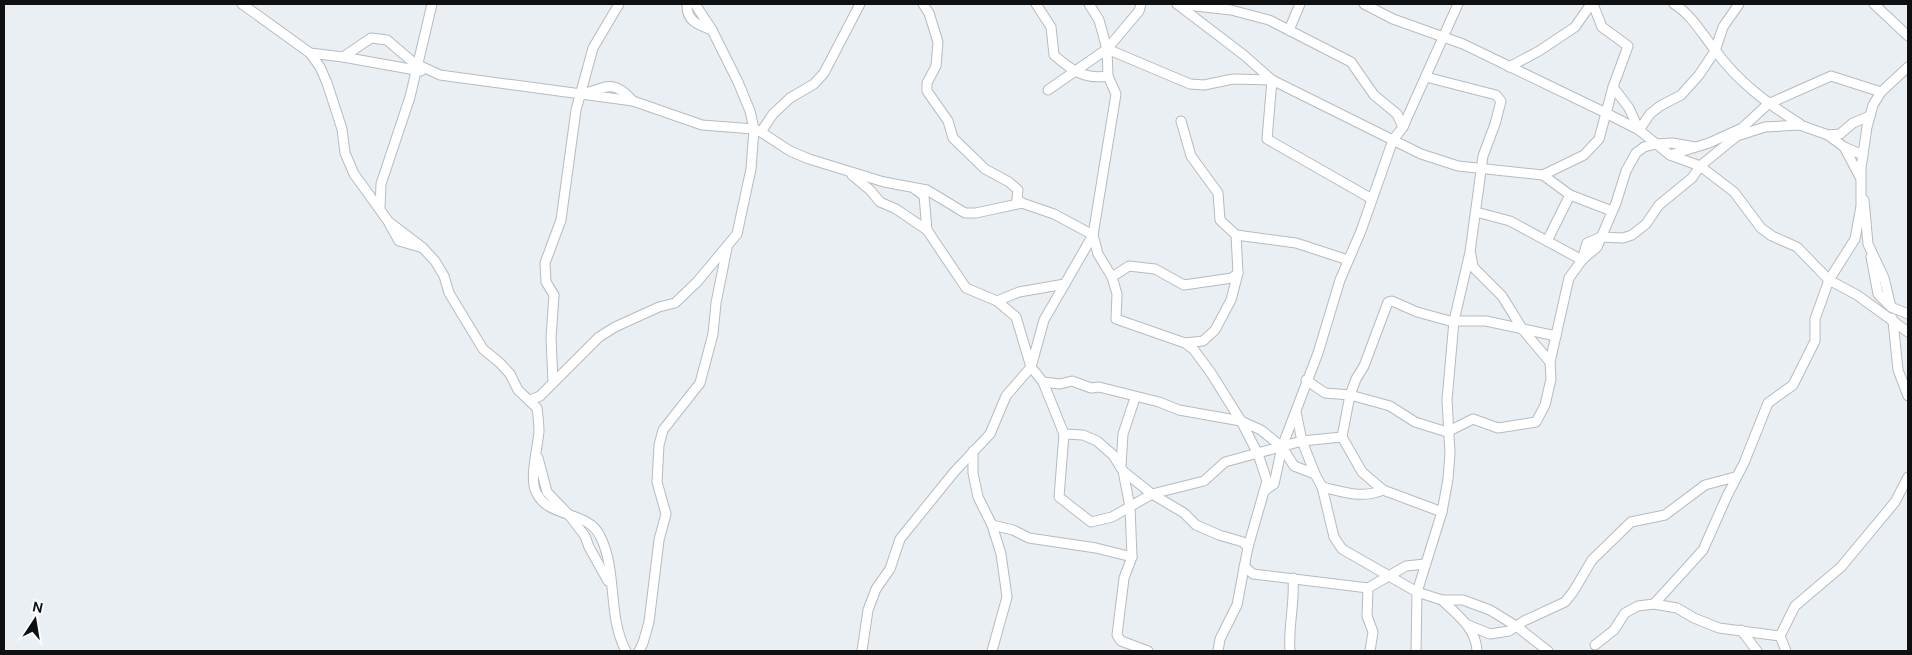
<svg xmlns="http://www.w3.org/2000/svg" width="1912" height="655" viewBox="0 0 1912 655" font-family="'DM Sans',sans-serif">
  <rect width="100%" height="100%" fill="#eaeff4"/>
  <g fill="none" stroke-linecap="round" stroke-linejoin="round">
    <defs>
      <g id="minor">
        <path d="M242,4l68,49 33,4 28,-19 16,2 27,23 26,12 193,26 69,24 52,4 7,3 29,19 19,8 75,23 43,8 38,23h11l46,-10 32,11 39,21"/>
        <path d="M695,4l17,26"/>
        <path d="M923,4l6,9 9,29 -2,24 -9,17v8l21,30 5,17 32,31 24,13 9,8 -1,9 5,4"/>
        <path d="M1036,4l15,23 3,28c17,15 31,25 54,21"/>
        <path d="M1089,4l10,16 8,29 83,35 14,1 29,-6 39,1"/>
        <path d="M1141,4l-2,7 -32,38 1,27 8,18 -23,141 5,19 14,23 17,-11 26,3 29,16 48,-7 6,-5"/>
        <path d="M1177,4l68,52 27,24 149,74 37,12 85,9 41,-20 15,-16 14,-52"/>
        <path d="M1177,4l54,6 38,10 82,42 23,33 23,19 6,13"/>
        <path d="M1364,4l29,15 70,25 143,69 33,17 31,25 30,11 34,26 27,36 11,8 25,11 32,33 28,15 36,26 5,49 10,26"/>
        <path d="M1593,4l9,23 26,19 -15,41 16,21 10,22"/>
        <path d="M1674,4c18,11 28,30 41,46 23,32 53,54 85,74"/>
        <path d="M1874,4l34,32"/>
        <path d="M1289,30l11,-26"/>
        <path d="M310,53l10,14 7,16 15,46 3,24 9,21 34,47 34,26 13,14 9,15 5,17 34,56 17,14 10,11 8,16 19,18c1,8 2,15 2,23 -1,16 -10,47 -3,61 12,27 52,18 64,44 18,35 7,80 26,115"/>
        <path d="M343,57l78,14"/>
        <path d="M1509,67l30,-16 36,-24 16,-23"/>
        <path d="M1272,80l-5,59 105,60"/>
        <path d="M1048,90l59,-41"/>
        <path d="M584,94c25,-9 31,-13 49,7"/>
        <path d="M1181,121l10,35 27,37 2,27 16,15 2,38 -7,27 -16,30 -12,11 -18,2"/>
        <path d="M1639,130l11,-16 10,-8 21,-11 18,-20 16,-24 8,-24 16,-23"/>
        <path d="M761,132l12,-18 17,-16 24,-14 10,-11 36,-69"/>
        <path d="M1828,135l16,12 19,8"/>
        <path d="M1844,147l16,30"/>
        <path d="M1670,155l39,-12 33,-15 26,-24 63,-28 50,16"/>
        <path d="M852,175l18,15 10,12 16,7 31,21"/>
        <path d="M1543,175l27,20 42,16"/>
        <path d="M916,190l8,6 3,34 39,58 31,13 19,16 15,50 12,15 21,52 -5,63 32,25 21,-5 40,-23 52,-13 21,-19 77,-21 40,-4"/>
        <path d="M1864,200l4,44 16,34 7,29 17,7"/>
        <path d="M380,208l1,-24 29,-87 22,-93"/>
        <path d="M1476,212l34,9 72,39 5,-17 14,-6 22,1 9,-3 14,-11 13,-19 33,-27 8,-12 37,-30 28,-9 35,-2 28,10 12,-1 13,-11 17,-7"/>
        <path d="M389,223l10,18 21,6"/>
        <path d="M1236,235l60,8 52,17"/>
        <path d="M1547,241l23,-46"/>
        <path d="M1471,255l2,12 29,29 21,34 27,32"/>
        <path d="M1871,257l7,37 12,12"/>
        <path d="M1112,277l5,17 -1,25 69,24 9,7 17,23 30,48 17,33 9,27 -19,66"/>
        <path d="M997,301l22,-9 46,-8"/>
        <path d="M1892,318l1,3 15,11"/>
        <path d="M1306,380l19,13 25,2 40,11 25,16 32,10 26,-13 25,9 38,-6 9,-17 6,-26 -1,-17 19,-84 13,-18 15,-13 19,-44 10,-32 10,-18 8,-6 12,-3 16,-1 23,4"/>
        <path d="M553,381l-2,-43 3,-43 -8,-13 -1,-19 16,-43 15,-110 17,-62 26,-44"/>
        <path d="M1043,382l17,2 12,-3 19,7 8,-1 60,15 20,8 62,11 20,9 21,17 12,19 21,8 7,13 12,50 8,12 75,43 25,8h21l27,10 26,16 32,25"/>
        <path d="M530,400l10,-4 59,-59 16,-10 44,-20 16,-4 22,-21 40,-48 14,-65 3,-40 -4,-18 -12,-29 -26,-52c-14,-5 -26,-9 -25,-26"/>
        <path d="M1296,412l6,29 13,33"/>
        <path d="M1064,434l19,1 14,6 16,14 10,16 7,36 2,50 -8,21 -7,57 4,6 27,10"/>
        <path d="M973,451v22l5,24 14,28 9,29 6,43 -15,54"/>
        <path d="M538,458l9,34 22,23 16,21 4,11 19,34"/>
        <path d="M1121,465l2,-31 12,-36"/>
        <path d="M1123,471l29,23 32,19 12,12 23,10 24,7 5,5 -11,58 -17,34 -2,12"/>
        <path d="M1322,487c22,5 40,12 61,3l59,22"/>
        <path d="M1383,490l-21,-18 -20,-35 8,-42 6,-16 8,-13 24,-64 4,-1 25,11 33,9h36l70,15"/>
        <path d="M1264,491l10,-7 8,-37 36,-94 22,-73 21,-49 32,-91 10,-13 55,-123"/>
        <path d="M992,525l21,5 16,8 67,10 36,9"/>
        <path d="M1244,566l9,8 115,14 38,-22 19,-2"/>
        <path d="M1368,588l-1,28 6,16 -3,19"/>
        <path d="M1442,600c16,16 34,28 35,51"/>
        <path d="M1654,604l49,-54 24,-54 17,-33 24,-60 25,-18 22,-44v-22l14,-39 26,-41 6,-33v-38l6,-41 6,-22 8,-13 27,-25"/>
        <path d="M1468,625l22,9 19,-3 15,-10 41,-19 8,-10 19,-32 39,-38 34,-7 40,-30 30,-8"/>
        <path d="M1741,630l16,21"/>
        <path d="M1780,636l15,-30 46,-39 54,-65 13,-25"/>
        <path d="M1780,636l6,15"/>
        <path d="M1595,645l19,-15 11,-17 13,-7 16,-2 23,4 17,10 25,10 61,8"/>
        <path d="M639,651l4,-8 6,-21 10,-82 7,-26 -9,-32 2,-37 4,-15 37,-47 13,-49 3,-31 11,-55"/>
        <path d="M862,651l6,-41 8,-21 14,-20 10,-30 55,-68 35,-37 16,-38 25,-29 13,-47 49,-85"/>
        <path d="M1290,651c-2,-25 5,-48 3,-73"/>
        <path d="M1416,651l1,-59 25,-80 6,-33 2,-26 -3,-53 7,-79 16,-69 13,-96 12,-32 6,-23 -5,-6 -70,-18"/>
      </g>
    </defs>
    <use href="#minor" stroke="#b6bbc0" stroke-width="11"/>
    <use href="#minor" stroke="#fff" stroke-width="9"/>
  </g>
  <rect width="1912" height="655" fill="none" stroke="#0e1011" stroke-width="10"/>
  <g transform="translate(35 620) rotate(12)" stroke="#fafcfe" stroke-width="4" paint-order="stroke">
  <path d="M0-4L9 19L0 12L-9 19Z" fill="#0e1011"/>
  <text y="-8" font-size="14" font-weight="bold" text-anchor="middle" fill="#0e1011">N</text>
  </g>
</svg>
